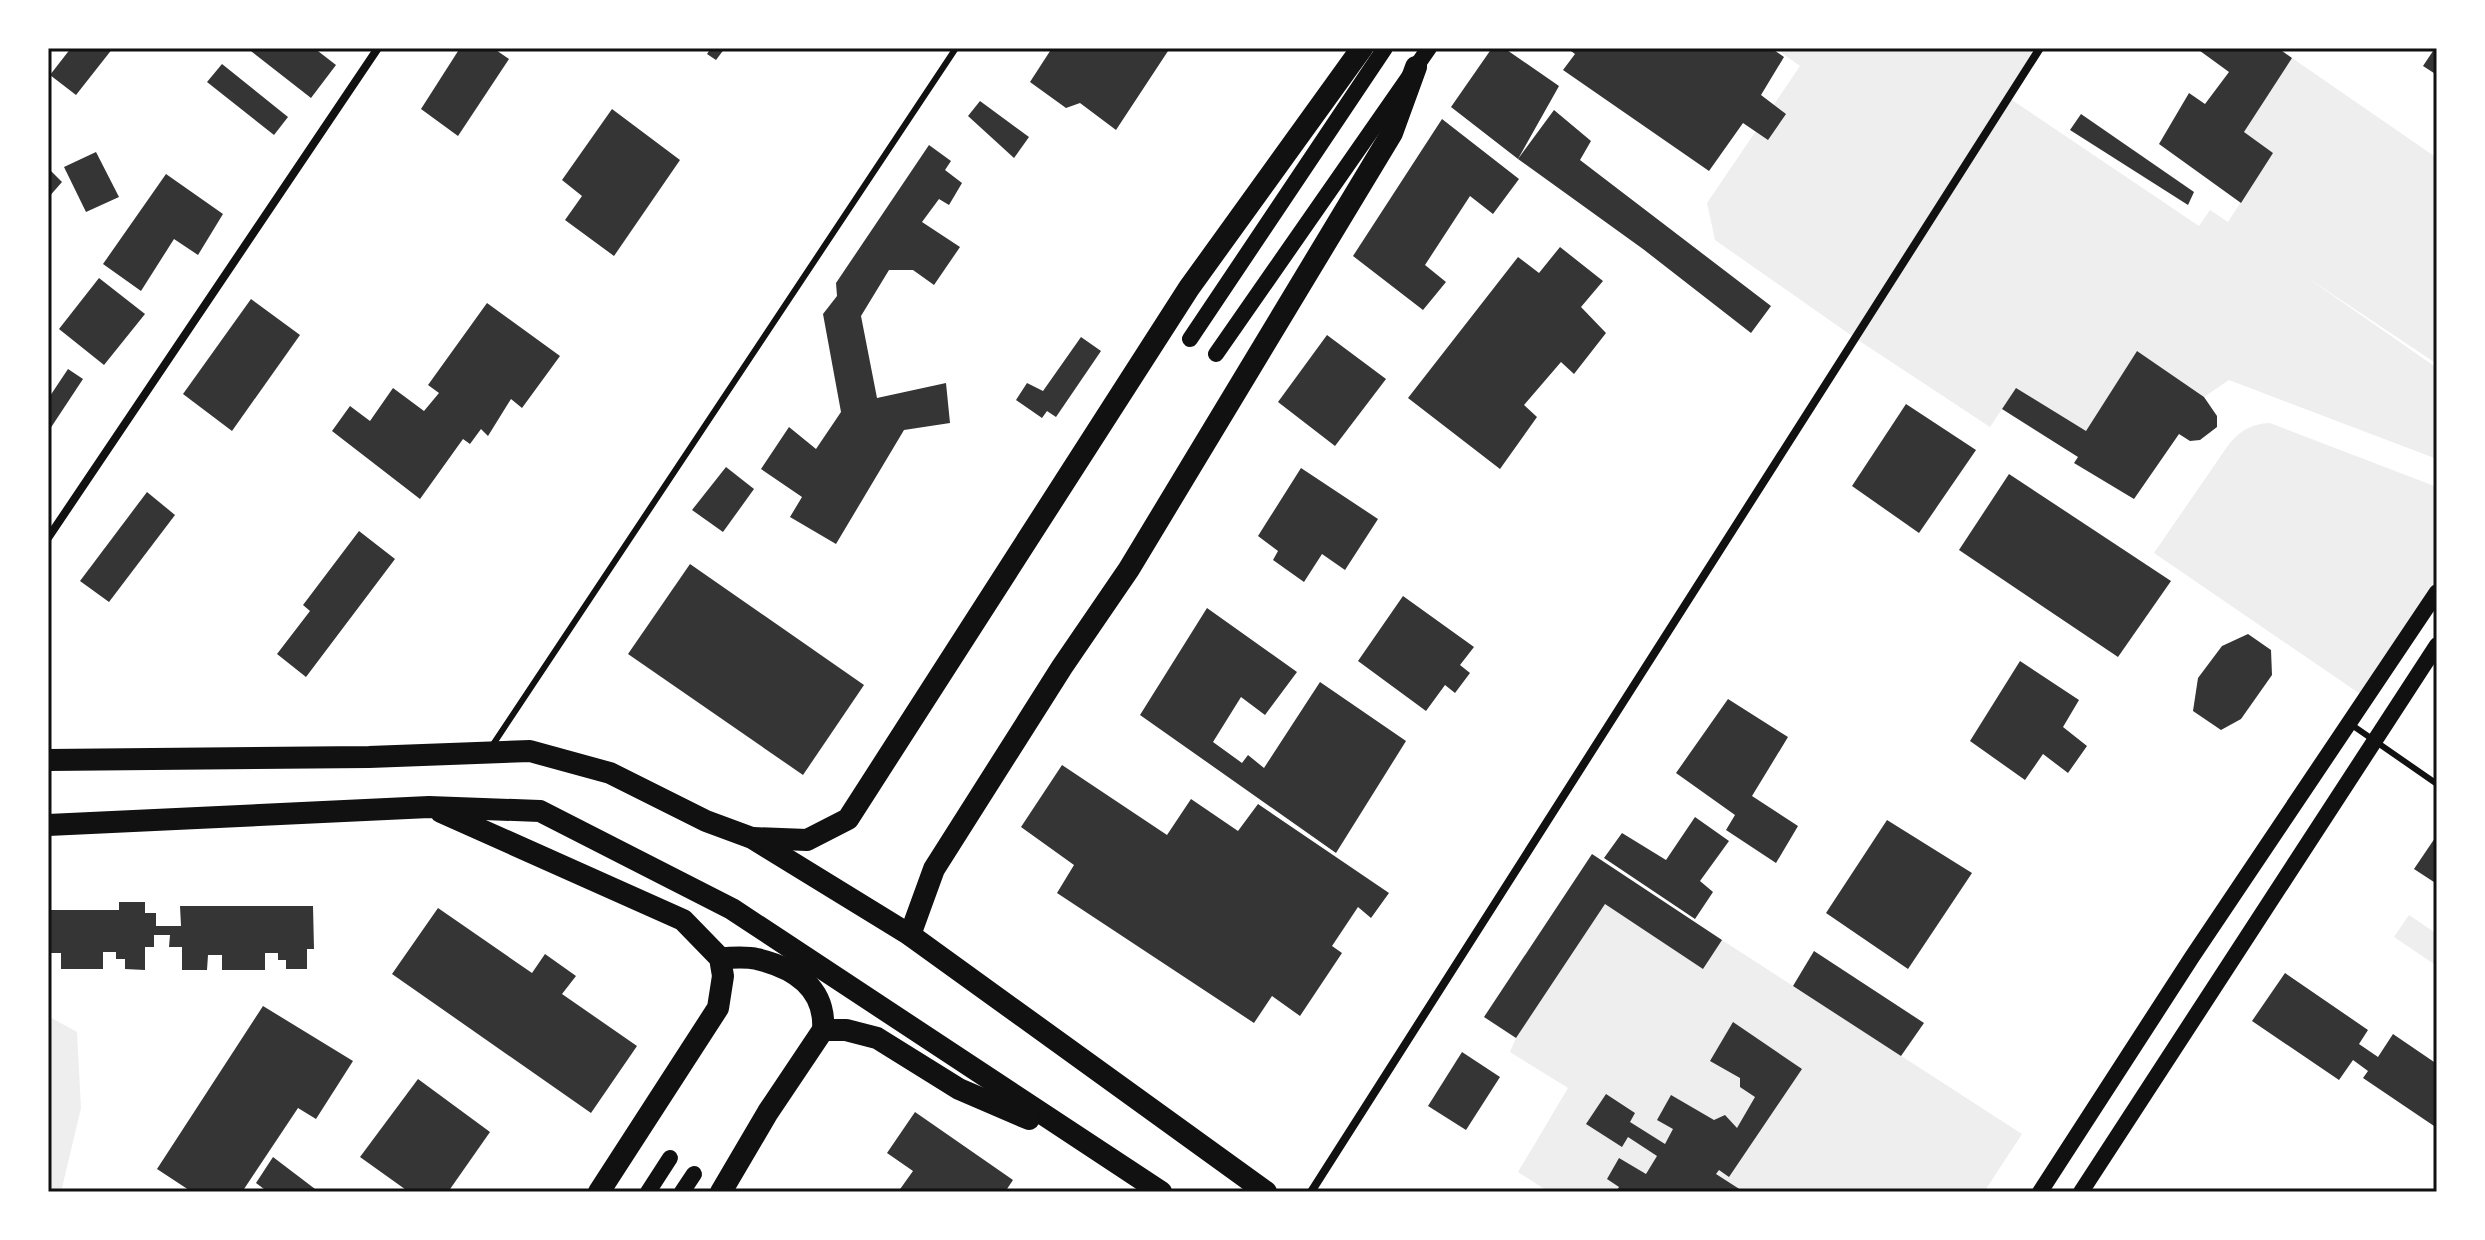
<svg xmlns="http://www.w3.org/2000/svg" width="2485" height="1240" viewBox="0 0 2485 1240" font-family="Overpass,sans-serif">
  <rect width="100%" height="100%" fill="#fff"/>
  <g fill="#eee">
    <path d="M1775,48h265l-31,50 190,128 11,-16 18,12 44,-69 -28,-21 48,-74 145,100v206l-135,-90 135,94v91l-208,-79 -25,17 -67,-46 -51,80 -70,-43 -26,39 -135,-89 -140,-98 -8,-37 93,-137z"/>
    <path d="M2270,423l167,64v104l-71,107 -212,-145 75,-109c12,-14 22,-20 41,-21z"/>
    <path d="M1605,904l117,36 300,194 -38,58h-435l-31,-20 50,-84 -58,-36 6,-14z"/>
    <path d="M2409,915l28,19v32l-43,-29z"/>
    <path d="M48,1016l29,16 4,76 -20,84h-13z"/>
  </g>
  <g fill="#353535">
    <path d="M71,48h42l-37,47 -26,-20z"/>
    <path d="M247,48h67l22,17 -25,33z"/>
    <path d="M460,48h33l16,11 -51,77 -37,-27z"/>
    <path d="M711,48h14l-9,12 -9,-6z"/>
    <path d="M1052,48h118l-54,82 -36,-27 -14,5 -36,-26z"/>
    <path d="M1492,48h12l55,38 -41,73 36,-49 37,31 -11,19 191,146 -20,27 -108,-84 -125,-90 -67,-52z"/>
    <path d="M1567,48h204l13,9 -23,38 25,19 -18,26 -25,-17 -34,48 -146,-101 12,-16z"/>
    <path d="M2196,48h82l14,10 -48,74 29,21 -32,50 -82,-59 30,-51 16,11 24,-32z"/>
    <path d="M2435,48h2v27l-14,-9z"/>
    <path d="M222,64l66,53 -14,18 -67,-53z"/>
    <path d="M980,101l49,36 -15,21 -46,-42z"/>
    <path d="M612,109l68,51 -66,96 -49,-36 17,-24 -20,-16z"/>
    <path d="M2081,114l113,78 -6,13 -118,-75z"/>
    <path d="M1442,119l77,60 -26,35 -23,-18 -45,69 21,17 -23,28 -70,-54z"/>
    <path d="M929,145l22,16 -6,9 17,13 -13,22 -10,-6 -17,23 38,25 -26,38 -21,-15h-24l-28,46 16,82 69,-15 4,40 -46,7 -68,114 -46,-27 12,-20 -41,-28 28,-42 27,22 25,-37 -18,-98 14,-18 -1,-13z"/>
    <path d="M96,152l23,45 -33,15 -22,-45z"/>
    <path d="M48,168l14,14 -14,16z"/>
    <path d="M166,174l57,40 -25,41 -24,-16 -33,52 -38,-27z"/>
    <path d="M1560,247l43,34 -22,26 25,26 -32,41 -13,-12 -37,43 13,12 -37,52 -92,-71 110,-141 21,16z"/>
    <path d="M99,278l46,36 -41,51 -45,-36z"/>
    <path d="M251,299l49,36 -68,96 -49,-37z"/>
    <path d="M487,303l73,53 -38,52 -11,-9 -23,37 -7,-7 -11,15 -7,-5 -43,60 -88,-68 18,-25 20,15 23,-33 31,23 15,-18 -11,-8z"/>
    <path d="M1327,335l59,44 -51,67 -57,-44z"/>
    <path d="M1081,337l20,14 -45,66 -9,-6 -5,7 -26,-18 11,-17 16,8z"/>
    <path d="M2137,351l67,46 13,19v11l-17,13 -10,1 -11,-7 -45,65 -60,-36 4,-6 -76,-48 14,-21 70,43z"/>
    <path d="M68,369l15,10 -35,53v-33z"/>
    <path d="M1906,404l70,46 -57,83 -67,-47z"/>
    <path d="M726,467l28,22 -31,43 -31,-22z"/>
    <path d="M1301,468l77,51 -33,51 -23,-16 -18,28 -31,-22 5,-9 -20,-15z"/>
    <path d="M2009,474l162,107 -53,76 -159,-107z"/>
    <path d="M147,492l28,23 -66,87 -29,-21z"/>
    <path d="M359,531l36,28 -89,118 -29,-23 33,-43 -7,-6z"/>
    <path d="M690,564l174,121 -61,90 -175,-121z"/>
    <path d="M1403,596l71,51 -14,18 10,8 -15,20 -10,-8 -19,26 -68,-50z"/>
    <path d="M1207,608l90,64 -32,43 -24,-18 -28,45 29,21 6,-8 16,13 56,-86 86,59 -70,112 -196,-138z"/>
    <path d="M2248,634l23,16 1,25 -31,44 -20,11 -28,-19 5,-33 24,-32z"/>
    <path d="M2020,661l59,39 -16,27 24,19 -19,27 -25,-19 -18,26 -55,-39z"/>
    <path d="M1728,699l60,38 -36,59 46,30 -22,37 -50,-33 9,-15 -59,-42z"/>
    <path d="M1062,765l105,70 24,-36 47,32 20,-27 131,89 -18,25 -13,-11 -26,39 10,7 -42,63 -28,-20 -18,27 -197,-130 17,-28 -53,-38z"/>
    <path d="M1695,817l34,24 -29,40 13,11 -18,27 -91,-61 18,-25 44,27z"/>
    <path d="M1887,820l85,53 -64,96 -82,-56z"/>
    <path d="M2437,835v49l-23,-15z"/>
    <path d="M1592,854l130,86 -19,29 -98,-65 -89,134 -32,-21z"/>
    <path d="M119,902h26v11h11v13h25l-1,-20h133l1,43h-7v20h-21v-9h-8v-7h-13v17h-43v-15h-14l-1,15h-25v-23h-13l1,-12h-16v12h-9v23l-20,-1v-10h-9v-7h-13v17h-42v-16h-13v-43h71z"/>
    <path d="M438,908l94,65 13,-19 31,22 -14,18 75,52 -46,67 -199,-139z"/>
    <path d="M1814,951l110,72 -23,33 -108,-70z"/>
    <path d="M2285,973l83,57 -9,14 19,13 15,-23 44,30v64l-74,-50 5,-7 -15,-11 -14,20 -87,-59z"/>
    <path d="M263,1006l90,55 -37,58 -18,-11 -56,84h-50l-35,-23z"/>
    <path d="M1733,1022l69,47 -73,108 -10,-7 -3,4 28,18h-128l3,-5 -12,-8 12,-21 27,16 11,-18 -29,-19 -6,10 -36,-23 20,-30 29,19 -5,9 35,22 8,-15 -16,-9 14,-25 43,25 11,-5 12,13 18,-31 -15,-10v-9l-30,-17z"/>
    <path d="M1462,1052l38,25 -34,53 -38,-24z"/>
    <path d="M418,1079l72,53 -42,60h-39l-49,-35z"/>
    <path d="M915,1112l98,68 -8,12h-107l15,-21 -26,-18z"/>
    <path d="M273,1157l46,35h-51l-12,-9z"/>
  </g>
  <g fill="none" stroke-linecap="round" stroke-linejoin="round">
    <g stroke="#111" stroke-width="6">
      <path d="M2349,723l88,61"/>
      <path d="M492,746l464,-698"/>
    </g>
    <g stroke="#111" stroke-width="8">
      <path d="M48,538l330,-490"/>
      <path d="M1311,1192l729,-1144"/>
    </g>
    <g stroke="#111" stroke-width="16">
      <path d="M1190,339l195,-291"/>
      <path d="M1216,354l213,-306"/>
      <path d="M648,1192l22,-34"/>
      <path d="M682,1192l12,-18"/>
      <path d="M2040,1192l152,-235 245,-365"/>
      <path d="M2081,1192l356,-547"/>
    </g>
    <g stroke="#111" stroke-width="22">
      <path d="M48,760l321,-3 161,-6 80,22 96,48 46,17 158,97 356,257"/>
      <path d="M441,812l242,108 37,38 3,18 -5,32 -119,184"/>
      <path d="M48,825l381,-18 111,4 192,98 429,283"/>
      <path d="M753,838l54,2 41,-21 341,-531 173,-240"/>
      <path d="M910,935l24,-66 128,-202 67,-98 263,-436 24,-66"/>
      <path d="M720,958c11,0 26,-2 37,1 38,9 69,29 66,71"/>
      <path d="M721,1192l47,-80 55,-82h23l31,8 82,51 70,30"/>
    </g>
  </g>
  <rect width="2485" height="1240" fill="none" stroke="#ffffff" stroke-width="100"/>
  <rect x="50" y="50" width="2385" height="1140" fill="none" stroke="#111" stroke-width="3"/>
</svg>
